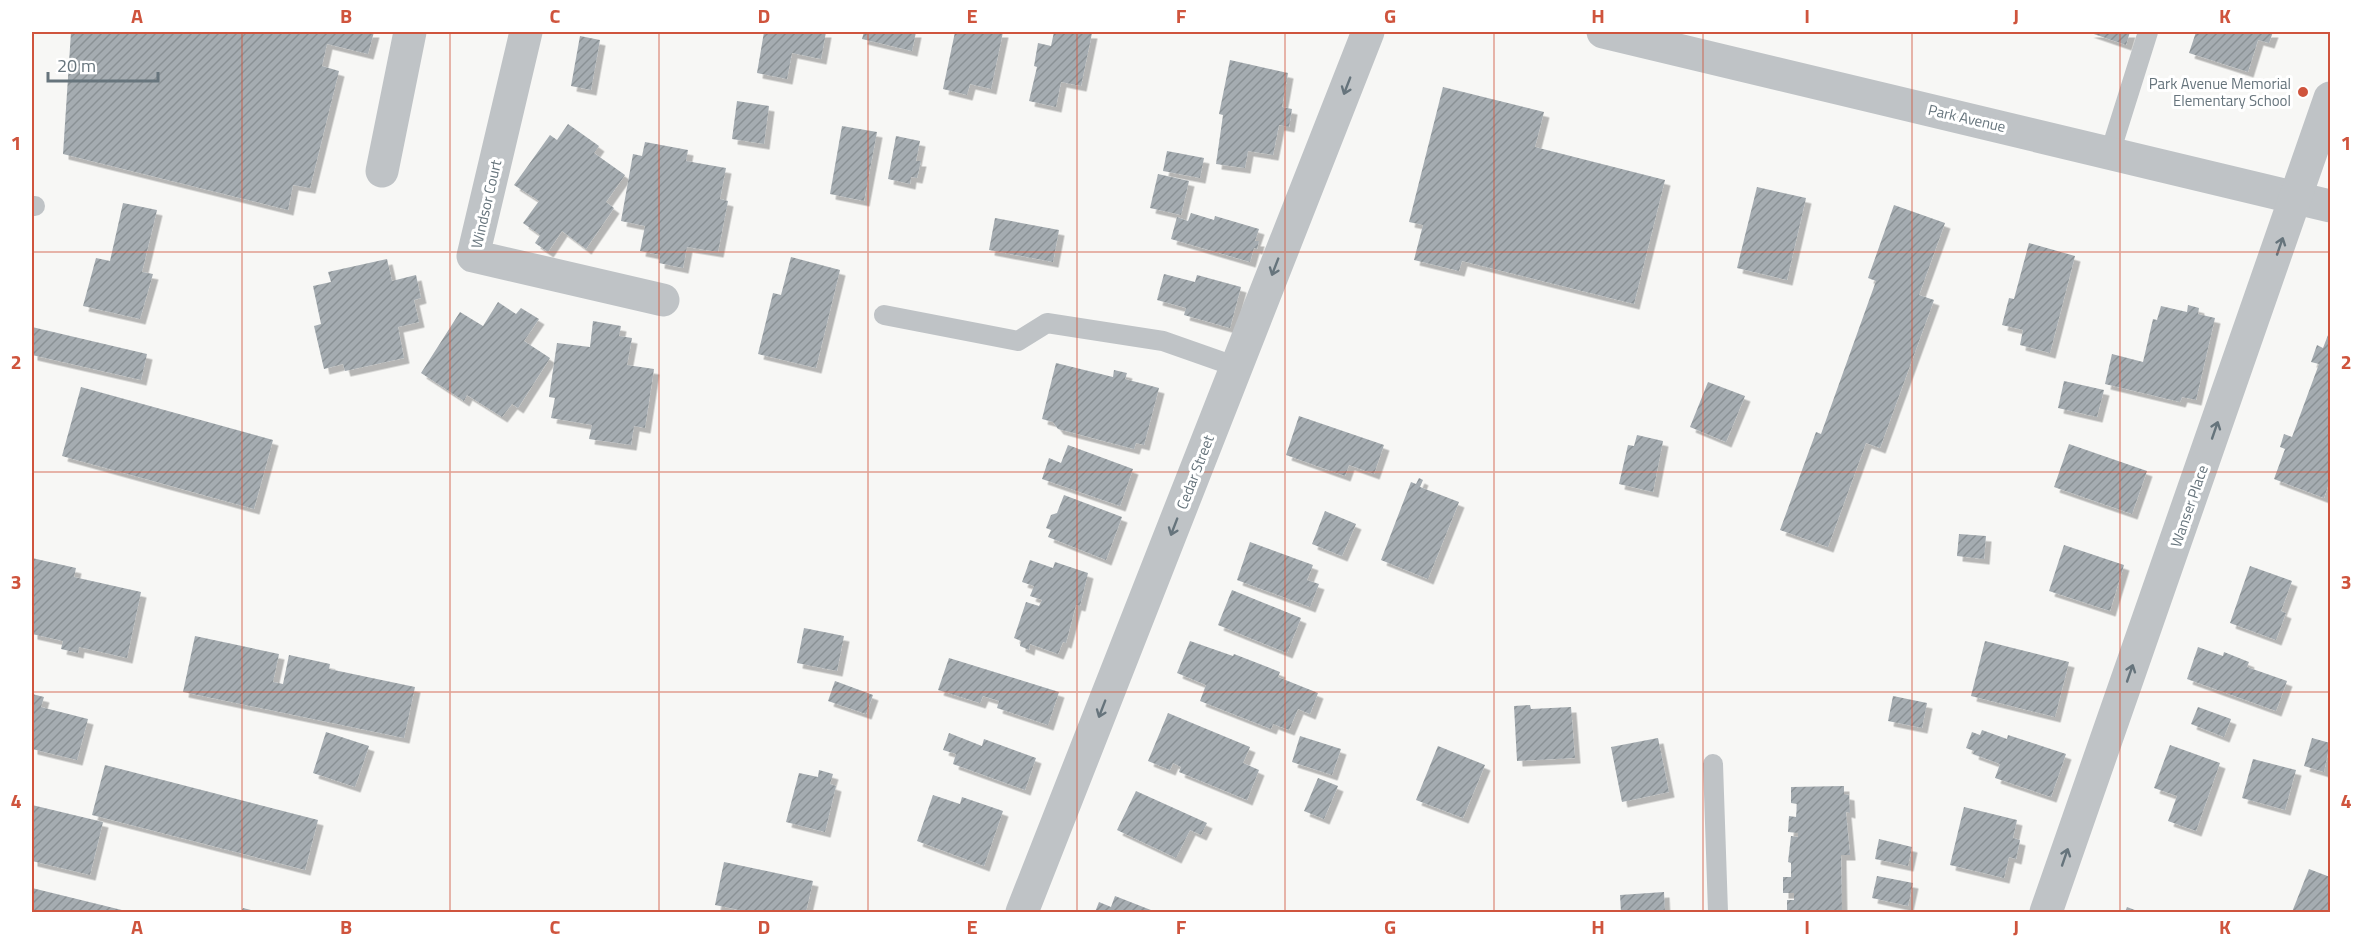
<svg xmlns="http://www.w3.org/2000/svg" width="2362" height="944" viewBox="0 0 2362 944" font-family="'Titillium Web',sans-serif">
  <defs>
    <pattern id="building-hatch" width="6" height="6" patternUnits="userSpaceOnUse" patternTransform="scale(1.5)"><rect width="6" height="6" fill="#a5acb1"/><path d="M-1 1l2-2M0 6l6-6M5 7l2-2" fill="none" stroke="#8a9195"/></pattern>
    <filter id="shadow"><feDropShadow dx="5.5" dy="5.5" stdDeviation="0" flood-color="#0004"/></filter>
  </defs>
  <rect width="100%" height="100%" fill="#f7f7f5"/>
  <g fill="url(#building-hatch)" filter="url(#shadow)">
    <path d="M71,32h303l-6,22 -41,-10 -5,22 17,5 -29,117 -17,-3 -5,25 -225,-56z"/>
    <path d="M764,32h62l-5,27 -29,-6 -5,26 -30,-6z"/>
    <path d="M864,32h52l-4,19 -50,-12z"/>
    <path d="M955,32h48l-12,57 -21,-5 -3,11 -24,-6z"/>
    <path d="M1054,32l38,1 -11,53 -20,-4 -5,25 -27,-6 8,-34 -3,-1 4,-23 13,3z"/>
    <path d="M2088,32h42l-4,13z"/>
    <path d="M2196,32h77l-4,11 -11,-3 -10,32 -59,-19z"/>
    <path d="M580,36l20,4 -9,50 -20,-4z"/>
    <path d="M1230,60l58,13 -6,34 10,2 -3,18 -10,-2 -6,30 -25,-4 -3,17 -29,-4 7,-49 -4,-1z"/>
    <path d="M1443,87l101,25 -9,35 130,33 -31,124 -172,-43 -3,10 -45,-11 9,-35 -14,-3z"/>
    <path d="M737,101l32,5 -5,38 -32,-5z"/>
    <path d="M568,124l31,22 -5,7 31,22 -19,27 8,6 -28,41 -24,-18 -14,21 -13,-9 5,-8 -17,-12 16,-22 -25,-16 36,-50 7,5z"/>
    <path d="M842,126l35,6 -13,69 -34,-7z"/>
    <path d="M896,136l24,5 -4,20h5l-4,17 -6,-1 -1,7 -22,-5z"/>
    <path d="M645,142l43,8 -2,11 40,7 -6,31 8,2 -10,51 -31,-5 -4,21 -24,-5 1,-8 -20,-4 5,-25 -24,-5 12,-67 9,2z"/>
    <path d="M1167,151l37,7 -4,20 -37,-7z"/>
    <path d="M1158,174l31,7 -8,34 -31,-7z"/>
    <path d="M1757,187l49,11 -19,82 -50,-12z"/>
    <path d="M123,203l34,7 -15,62 11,2 -13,45 -57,-13 13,-48 14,3z"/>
    <path d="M1894,205l51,18 -26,72 15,5 -54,148 -14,-5 -38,104 -48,-17 36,-98 5,2 55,-153 -8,-3z"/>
    <path d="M1191,213l23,7 1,-4 44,13 -4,12h4l-2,8 -3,-1 -4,14 -79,-23 6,-22 11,4z"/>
    <path d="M995,218l64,12 -6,32 -64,-12z"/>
    <path d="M2029,243l46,13 -25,97 -30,-8 3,-15 -21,-5 7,-27 5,1z"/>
    <path d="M791,257l49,13 -24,98 -58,-14 15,-61 8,2z"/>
    <path d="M387,259l5,22 24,-6 5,23 -7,2 5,22 -21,5 6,31 -59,13 -2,-7 -19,5 -10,-43 7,-2 -8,-38 18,-4 -3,-10z"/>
    <path d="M1164,274l31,8 2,-7 44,12 -11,41 -46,-13 2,-7 -29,-8z"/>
    <path d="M498,302l18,12 5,-6 18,11 -15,22 26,17 -32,50 -6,-4 -10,13 -35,-22 -3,6 -43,-28 39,-61 23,14z"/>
    <path d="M2188,305l11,3 -1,6 17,4 -19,82 -14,-3 -2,5 -75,-18 7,-30 31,8 10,-43 4,1 4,-14 26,6z"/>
    <path d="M593,321l28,5 -2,10 13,2 -5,27 27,4 -9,59 -11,-2 -3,19 -42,-6 3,-14 -41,-7 4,-20 -6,-1 8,-54 33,4z"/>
    <path d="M32,327l115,27 -6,26 -109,-25z"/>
    <path d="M2330,330v150l-6,18 -50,-19 11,-30 -5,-2 4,-13 8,3 27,-73 -8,-2 6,-17 6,3z"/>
    <path d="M1056,363l57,14 1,-7 13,3 -2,6 34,9 -15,57 -8,-2 -2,6 -76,-20 -5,-7 -11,-3z"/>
    <path d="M2064,381l40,9 -7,27 -39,-9z"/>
    <path d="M1708,382l37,14 -19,46 -36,-15z"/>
    <path d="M81,387l192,53 -19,69 -192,-53z"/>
    <path d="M1299,416l85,29 -10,29 -25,-9 -4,11 -59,-21z"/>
    <path d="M1637,435l26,6 -10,51 -34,-8 9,-39 6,1z"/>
    <path d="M2069,444l78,27 -15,43 -78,-27z"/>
    <path d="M1068,445l65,24 -13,37 -78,-27 7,-21 12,5z"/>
    <path d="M1419,478l4,2 -3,7 39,15 -31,77 -47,-19 30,-78 5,2z"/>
    <path d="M1064,495l58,22 -16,43 -58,-23 3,-7 -5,-2 5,-13 6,-2z"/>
    <path d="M1325,511l31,13 -14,32 -30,-12z"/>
    <path d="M1959,534l27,2 -2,23 -27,-3z"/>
    <path d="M1250,542l63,23 -6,15 12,4 -9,23 -73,-27z"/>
    <path d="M2064,545l60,20 -14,46 -61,-20z"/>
    <path d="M32,558l44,10 -2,9 67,15 -14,66 -48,-11 -1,6 -17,-4 2,-8 -31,-7z"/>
    <path d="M1030,560l23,8 2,-6 33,11 -8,33 -4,-1 -10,38 -3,-1 -5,12 -28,-10 -1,6 -9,-4 1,-5 -7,-3 12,-36 13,4 3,-6 -12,-4 4,-10 -12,-4z"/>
    <path d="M2250,566l42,15 -11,30 5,2 -10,27 -46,-17z"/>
    <path d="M1232,590l69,28 -14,35 -69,-28z"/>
    <path d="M804,628l40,8 -7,35 -40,-8z"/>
    <path d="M195,636l84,18 -6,28 10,2 6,-29 41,9 -1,5 86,18 -11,51 -221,-46z"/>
    <path d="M1190,641l43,15 1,-2 46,18 -2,5 40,16 -8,21 -12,-5 -9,21 -16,-6 -2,5 -71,-28 6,-16 -29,-12z"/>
    <path d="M1985,641l84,21 -14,55 -84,-21z"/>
    <path d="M2198,647l25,9 1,-4 25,10 -2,5 40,14 -11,30 -89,-32z"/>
    <path d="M949,658l110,34 -11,33 -51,-17 2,-7 -16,-5 -3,7 -42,-13z"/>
    <path d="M835,681l38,14 -7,19 -38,-13z"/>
    <path d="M32,694l12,3 -3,10 47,12 -11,41 -45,-11z"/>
    <path d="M1893,696l34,7 -5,25 -34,-7z"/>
    <path d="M1530,705l1,4 40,-2 4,51 -58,3 -3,-55z"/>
    <path d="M2198,707l33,12 -7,18 -33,-13z"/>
    <path d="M1168,713l82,34 -7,16 16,7 -12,30 -68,-28 2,-5 -8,-4 -3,7 -22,-9z"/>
    <path d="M1982,730l25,9 1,-4 58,19 -15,43 -56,-19 5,-14 -27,-10 1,-3 -8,-3 6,-16 8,3z"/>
    <path d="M326,732l43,14 -14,41 -42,-14z"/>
    <path d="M949,733l33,13 2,-7 52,19 -11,32 -72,-26 3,-10 -13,-4z"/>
    <path d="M1300,736l41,13 -9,26 -40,-13z"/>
    <path d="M1658,738l11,54 -47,10 -11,-55z"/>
    <path d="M2312,738l18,5 -6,29 -20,-6z"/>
    <path d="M2170,745l50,18 -24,68 -28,-10 9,-25 -23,-8z"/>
    <path d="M1438,746l47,19 -22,53 -47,-18z"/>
    <path d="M2253,759l43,11 -11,40 -43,-12z"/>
    <path d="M105,765l213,55 -13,50 -213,-55z"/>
    <path d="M819,770l14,4 -3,10 6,2 -11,46 -39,-10 13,-49 19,4z"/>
    <path d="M1318,778l20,8 -14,33 -20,-8z"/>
    <path d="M1844,786v8l5,1 1,18 -4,-1 4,43h-9l1,56 -55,1v-12h7v-7h-11v-16h8v-14l-3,-1 3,-26 7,1v-4l-10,-1 1,-16 7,1 1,-13 -6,-1v-16z"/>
    <path d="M1136,791l71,32 -6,12 -11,-5 -14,28 -59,-28z"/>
    <path d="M933,795l27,9 2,-7 41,14 -19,55 -67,-25z"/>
    <path d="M32,805l71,17 -13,53 -58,-14z"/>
    <path d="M1964,807l53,13 -4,18 7,2 -4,19 -7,-2 -5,21 -54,-13z"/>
    <path d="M1879,839l33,8 -4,19 -33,-7z"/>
    <path d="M724,862l89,19 -7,31h-57l-34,-7z"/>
    <path d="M2309,869l21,8v35h-38z"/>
    <path d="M1877,876l36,7 -5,23 -36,-8z"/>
    <path d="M32,888l98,24h-98z"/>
    <path d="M1664,892l1,20h-44l-1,-17z"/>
    <path d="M1115,896l41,16h-61l4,-10 12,5z"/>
    <path d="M2127,907l13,5h-15z"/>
    <path d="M243,908l16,4h-18z"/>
  </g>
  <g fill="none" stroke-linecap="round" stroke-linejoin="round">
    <g stroke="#bfc3c6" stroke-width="20">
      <path d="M2110,153l38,-121"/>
      <path d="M32,206h3"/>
      <path d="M884,315l134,26 29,-18 116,18 74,26"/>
      <path d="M1713,764l5,148"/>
    </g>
    <g stroke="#bfc3c6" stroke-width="33">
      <path d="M526,32l-53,224 190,44"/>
      <path d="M1603,32l727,174"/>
      <path d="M382,171l28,-139"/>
      <path d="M1022,912l346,-880"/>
      <path d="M2046,912l284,-814"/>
    </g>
  </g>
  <defs><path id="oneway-shaft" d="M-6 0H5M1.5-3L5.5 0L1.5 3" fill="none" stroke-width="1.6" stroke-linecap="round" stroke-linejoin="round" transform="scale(1.5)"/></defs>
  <g stroke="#66747c">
    <use href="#oneway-shaft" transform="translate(1347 86) rotate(111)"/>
    <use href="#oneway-shaft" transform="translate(2280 246) rotate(-71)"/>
    <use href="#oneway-shaft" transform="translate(1275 267) rotate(111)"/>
    <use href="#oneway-shaft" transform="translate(2215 430) rotate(-71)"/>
    <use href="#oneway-shaft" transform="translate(1174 527) rotate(111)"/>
    <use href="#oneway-shaft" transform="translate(2130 673) rotate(-71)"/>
    <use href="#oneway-shaft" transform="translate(1102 709) rotate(111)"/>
    <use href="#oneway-shaft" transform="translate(2065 857) rotate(-71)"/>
  </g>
  <path fill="none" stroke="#cf543d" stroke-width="1.5" stroke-opacity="0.55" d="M242,32v880M450,32v880M659,32v880M868,32v880M1077,32v880M1285,32v880M1494,32v880M1703,32v880M1912,32v880M2120,32v880M32,252h2298M32,472h2298M32,692h2298"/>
  <circle fill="#cf543d" stroke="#fff" stroke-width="2" cx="2303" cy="92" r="6"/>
  <g text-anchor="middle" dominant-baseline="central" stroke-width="6" stroke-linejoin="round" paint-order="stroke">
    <g font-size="15" fill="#66747c" stroke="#fff" text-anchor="end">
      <text x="2291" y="83">Park Avenue Memorial<tspan x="2291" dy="17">Elementary School</tspan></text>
    </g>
    <g font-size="15" fill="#66747c" stroke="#fff">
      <text transform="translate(1967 118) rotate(13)">Park Avenue</text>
      <text transform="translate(486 204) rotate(-77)">Windsor Court</text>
      <text transform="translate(1195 472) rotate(-69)">Cedar Street</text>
      <text transform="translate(2189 506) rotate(-71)">Wanser Place</text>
    </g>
  </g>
  <rect width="2362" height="944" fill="none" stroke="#ffffff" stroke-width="66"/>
  <path d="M48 72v9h110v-9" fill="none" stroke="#66747c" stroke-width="3"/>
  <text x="57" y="72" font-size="18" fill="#66747c" stroke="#ffffff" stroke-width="4.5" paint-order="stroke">20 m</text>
  <rect x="33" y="33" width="2296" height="878" fill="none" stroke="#cf543d" stroke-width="2"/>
  <g font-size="20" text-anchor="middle" font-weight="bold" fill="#cf543d">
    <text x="137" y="23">A</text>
    <text x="346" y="23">B</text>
    <text x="555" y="23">C</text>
    <text x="764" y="23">D</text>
    <text x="972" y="23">E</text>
    <text x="1181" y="23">F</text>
    <text x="1390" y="23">G</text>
    <text x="1598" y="23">H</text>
    <text x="1807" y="23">I</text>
    <text x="2016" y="23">J</text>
    <text x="2225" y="23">K</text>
    <text x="16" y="150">1</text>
    <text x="2346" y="150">1</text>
    <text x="16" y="369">2</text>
    <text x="2346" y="369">2</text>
    <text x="16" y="589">3</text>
    <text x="2346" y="589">3</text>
    <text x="16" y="808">4</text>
    <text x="2346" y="808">4</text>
    <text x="137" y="934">A</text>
    <text x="346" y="934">B</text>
    <text x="555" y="934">C</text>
    <text x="764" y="934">D</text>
    <text x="972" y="934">E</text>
    <text x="1181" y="934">F</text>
    <text x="1390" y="934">G</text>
    <text x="1598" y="934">H</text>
    <text x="1807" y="934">I</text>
    <text x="2016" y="934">J</text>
    <text x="2225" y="934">K</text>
  </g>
</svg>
